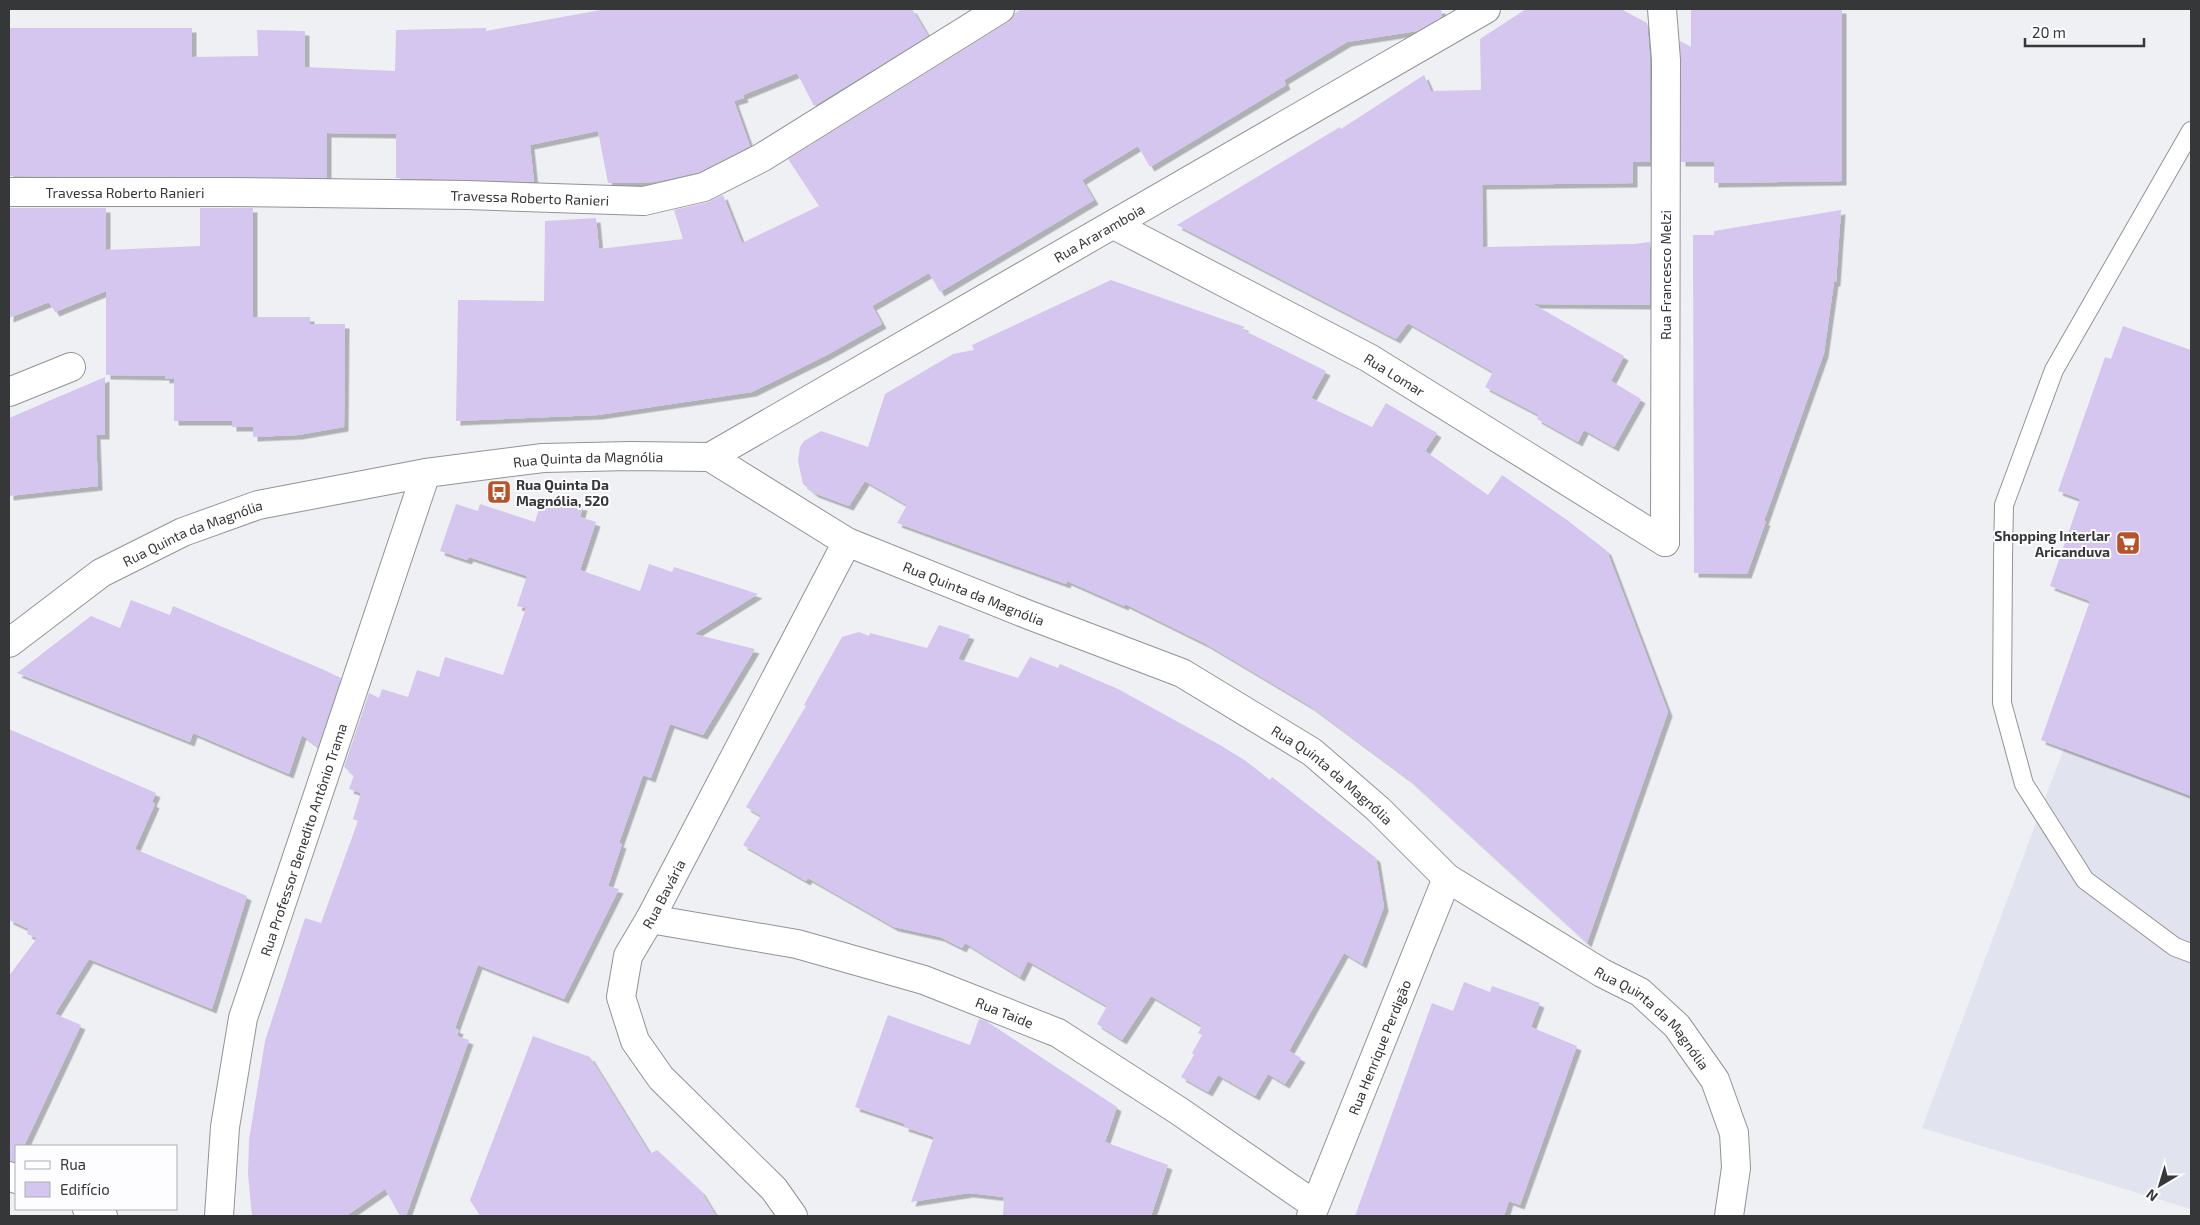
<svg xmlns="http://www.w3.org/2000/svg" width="2200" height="1225" viewBox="0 0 2200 1225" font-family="'Exo 2',sans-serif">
  <defs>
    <filter id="shadow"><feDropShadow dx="4.5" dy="4.5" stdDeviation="0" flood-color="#0004"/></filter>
  </defs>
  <rect width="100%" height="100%" fill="#eff0f4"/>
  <path fill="#e1e3ee" d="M2191,408v801l-269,-81z"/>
  <g fill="#d5c6ef" filter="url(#shadow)">
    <path d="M606,9h306l16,27 -114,70 -17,-33 -54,22 1,3 -10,3 16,45 -51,26 -44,10 -47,1 -10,-52 -68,14 4,37 -138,-4v-44l-69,-1v45l-318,-2v-148h183v29l66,-1 -1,-26 48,1v36l90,4 1,-41 90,-2v3z"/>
    <path d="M1022,9h419l1,8 -25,14 -70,11 -63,38 2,5 -136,82 -12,-21 -56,34 12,20 -154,92 -11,-19 -57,33 10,18 -57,32 -73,36 -154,23 -142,6 2,-121 86,1 1,-80 51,-3 3,31 84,-10 -9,-29 34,-8 15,-7 19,48 77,-37 -31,-47 220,-137 7,-9z"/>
    <path d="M1526,9h95l26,14 3,38v101h-17v21l-151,2 1,62 151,-3 16,-2v63l-117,-1 91,52 -13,25 30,18 -27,48 -30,-17 -6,12 -41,-23 2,-4 -54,-28 8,-15 -85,-49 -12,16 -219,-114 163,-98 1,2 83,-54 7,16 50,-1 -1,-51z"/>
    <path d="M1691,9h151v172l-128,2v-21h-33l-1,-121 11,6z"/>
    <path d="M9,208h97v42l94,-4v-38h53v109h57v7h35l-1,103 -46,8 -45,2v-10h-21v-6h-58v-43l-9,1v-3l-59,-1v-84l-51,21 -6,-10 -40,16z"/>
    <path d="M1841,210l-5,72h-2l-10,71 -60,168h2l-19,53 -53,-1 -1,-338h21v-4z"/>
    <path d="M1111,280l134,47 -4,2 85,42 -15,27 61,29 14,-24 51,30 -12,18 63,44 14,-20 65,45 40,31 61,161 -81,231 -180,-165 -97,-72 -104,-62 -81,-40 -1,2 -57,-25 -1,3 -169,-61 10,-18 -42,-24 -16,25 -35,-13 -11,-9 -5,-23 2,-14 4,-6 17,-10 47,16 17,-53 68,-40 21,-4 -2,-5z"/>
    <path d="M2123,326l68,24v446l-150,-56 49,-139 -40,-15 30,-87 -22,-8 47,-134 6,2z"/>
    <path d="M105,377v58h-9l2,51 -89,10v-78z"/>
    <path d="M541,502l42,4 -3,11 16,5 -16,48 60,21 9,-27 23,8 2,-5 84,27 -64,40 61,15 -52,86 -33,-11 -19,54 -8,-3 -24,68 3,1 -14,42 11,3 -55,110 -86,-34 -23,63 4,2 -2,6 12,4 -63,176h-6l-15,-27 -39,27h-94l-4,-42 1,-34 16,-99 40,-123 16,5 37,-102 -5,-2 8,-26 -12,-4 5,-14 -10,-8 25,-74 10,5 3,-9 26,8 9,-27 22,7 6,-20 58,18 23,-67 -9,-2 10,-30 -58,-19 -2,3 -27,-9 16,-47 22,7 2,-7 55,18z"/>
    <path d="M131,600l39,15 3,-9 149,63 19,9 -23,69 -16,-12 -13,39 -96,-41 -3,9 -173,-69 74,-57 29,12z"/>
    <path d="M939,625l31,10 -12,24 60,19 12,-21 28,11 2,-4 58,25 102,56 26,16 24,19 2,-3 104,81 8,49 -22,57 -18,-11 -55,98 12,7 -16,26 -17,-10 -13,22 -37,-21 -10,17 -27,-15 13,-22 -2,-2 10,-18 -4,-2 4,-7 -51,-30 -29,44 -25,-16 10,-18 -79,-45 -8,16 -55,-34 -3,5 -22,-11 -46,-10 -86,-49 -2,3 -63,-36 18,-29 -15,-9 60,-101 -2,-1 38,-68 17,-5 10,4 1,-3 57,15z"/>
    <path d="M9,729l147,64 -4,9 3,2 -20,45 112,47 -35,113 -123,-50 -34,55 26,11 -57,121h-8v16l-7,-1v-185l28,-38 -10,-4 2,-5 -20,-9z"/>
    <path d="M1464,982l26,10 2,-6 48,17 -9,24 46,19 -57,159 -11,-4 -5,15h-149l77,-213 21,8z"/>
    <path d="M888,1015l82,30 9,-26 7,2 131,86 -12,35 63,23 -17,51h-148l1,-19 -35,-4 -58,9 23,-65 -30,-10 1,-3 -50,-17z"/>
    <path d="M533,1036l57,21 60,97 7,-4 44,41 15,25h-236l-10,-16z"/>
  </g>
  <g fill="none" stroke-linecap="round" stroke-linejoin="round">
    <defs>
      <path id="service" d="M2191,131l-137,239 -50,135 -1,53 -1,145 22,81 61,96 90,67 16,6"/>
      <g id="minor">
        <path d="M1662,9l4,51 -1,482"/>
        <path id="s1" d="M9,192h219l239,3 177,6 60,-14 57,-29 239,-149"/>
        <path id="s2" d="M1114,225l255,133 296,184"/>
        <path d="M9,392l62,-25"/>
        <path id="s3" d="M710,457l776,-448"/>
        <path id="s4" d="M9,643l92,-70 82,-41 75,-27 168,-32 117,-15 87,-2 80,1 137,85 182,73 153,58 130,79 66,57 69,69 155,95 38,19 37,34 38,54 19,53 2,35 -7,48"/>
        <path id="s5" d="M650,919l147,25 127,36 134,53 121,78 136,94"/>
        <path d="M9,1176l7,3"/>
        <path d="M87,1209l16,7"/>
        <path id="s6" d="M219,1216l6,-89 18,-109 183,-545"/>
        <path id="s7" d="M793,1216l-19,-27 -113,-111 -26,-37 -14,-44 7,-41 22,-37 197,-377"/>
        <path id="s8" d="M1311,1216l136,-338"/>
      </g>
    </defs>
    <use href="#service" stroke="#929397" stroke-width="20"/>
    <use href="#minor" stroke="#929397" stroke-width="30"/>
    <use href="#service" stroke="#fff" stroke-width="18"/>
    <use href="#minor" stroke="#fff" stroke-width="28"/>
  </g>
  <defs>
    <symbol id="bus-square" viewBox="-11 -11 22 22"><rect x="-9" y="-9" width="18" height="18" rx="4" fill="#b95327" stroke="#fdfdff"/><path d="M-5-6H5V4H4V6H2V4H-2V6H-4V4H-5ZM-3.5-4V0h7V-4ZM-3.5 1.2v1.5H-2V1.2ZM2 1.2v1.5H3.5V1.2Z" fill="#fff"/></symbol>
    <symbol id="supermarket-square" viewBox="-11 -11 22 22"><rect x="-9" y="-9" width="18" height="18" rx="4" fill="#b95327" stroke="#fdfdff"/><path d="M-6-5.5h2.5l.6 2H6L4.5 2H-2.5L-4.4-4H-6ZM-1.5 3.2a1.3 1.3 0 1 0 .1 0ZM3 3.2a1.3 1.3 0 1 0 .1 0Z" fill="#fff"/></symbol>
  </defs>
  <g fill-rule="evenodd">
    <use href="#bus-square" x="485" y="478" width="28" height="28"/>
    <use href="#supermarket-square" x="2114" y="529" width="28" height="28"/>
  </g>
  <g text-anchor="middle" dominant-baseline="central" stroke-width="4" stroke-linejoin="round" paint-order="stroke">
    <g font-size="14" fill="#363738" stroke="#fdfdff">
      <text stroke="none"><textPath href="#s1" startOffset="116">Travessa Roberto Ranieri</textPath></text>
      <text stroke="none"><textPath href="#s1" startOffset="521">Travessa Roberto Ranieri</textPath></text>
      <text stroke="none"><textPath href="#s3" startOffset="449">Rua Araramboia</textPath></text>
      <text transform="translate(1665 275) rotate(-90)">Rua Francesco Melzi</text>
      <text stroke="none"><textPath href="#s2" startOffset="318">Rua Lomar</textPath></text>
      <text stroke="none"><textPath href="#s4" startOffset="621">Rua Quinta da Magnólia</textPath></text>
      <text stroke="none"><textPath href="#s4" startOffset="216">Rua Quinta da Magnólia</textPath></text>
      <text stroke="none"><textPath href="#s4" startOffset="1041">Rua Quinta da Magnólia</textPath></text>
      <text stroke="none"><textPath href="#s4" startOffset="1446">Rua Quinta da Magnólia</textPath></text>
      <text stroke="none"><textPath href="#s6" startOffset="388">Rua Professor Benedito Antônio Trama</textPath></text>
      <text stroke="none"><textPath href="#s7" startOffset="396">Rua Bavária</textPath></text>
      <text stroke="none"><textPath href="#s5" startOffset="368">Rua Taide</textPath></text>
      <text stroke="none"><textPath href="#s4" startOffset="1851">Rua Quinta da Magnólia</textPath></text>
      <text stroke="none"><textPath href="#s8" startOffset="182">Rua Henrique Perdigão</textPath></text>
    </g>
    <g font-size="14" font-weight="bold" fill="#363738" stroke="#fdfdff" text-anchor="start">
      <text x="516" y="484">Rua Quinta Da<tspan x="516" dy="16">Magnólia, 520</tspan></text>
      <text x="2110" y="535" text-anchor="end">Shopping Interlar<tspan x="2110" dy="16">Aricanduva</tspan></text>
    </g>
  </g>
  <rect width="2200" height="1225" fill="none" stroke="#363738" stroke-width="20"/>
  <rect x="15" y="1145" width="162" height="65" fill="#fdfdff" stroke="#adaeaf"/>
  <rect x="25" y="1161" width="25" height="8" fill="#ffffff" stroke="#adaeaf"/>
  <text x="60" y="1170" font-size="15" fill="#363738">Rua</text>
  <rect x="25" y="1182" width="25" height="15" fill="#d5c6ef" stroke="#adaeaf"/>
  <text x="60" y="1195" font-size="15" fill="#363738">Edifício</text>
  <g transform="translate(2160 1185) rotate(218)" stroke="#fdfdff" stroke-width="4" paint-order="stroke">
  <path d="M0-4L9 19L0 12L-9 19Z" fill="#363738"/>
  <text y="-8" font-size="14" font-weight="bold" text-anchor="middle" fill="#363738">N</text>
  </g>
  <path d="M2025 38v8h119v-8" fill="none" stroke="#363738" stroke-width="2.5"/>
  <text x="2032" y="38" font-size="15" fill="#363738" stroke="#fdfdff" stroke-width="4" paint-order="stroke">20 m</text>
</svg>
